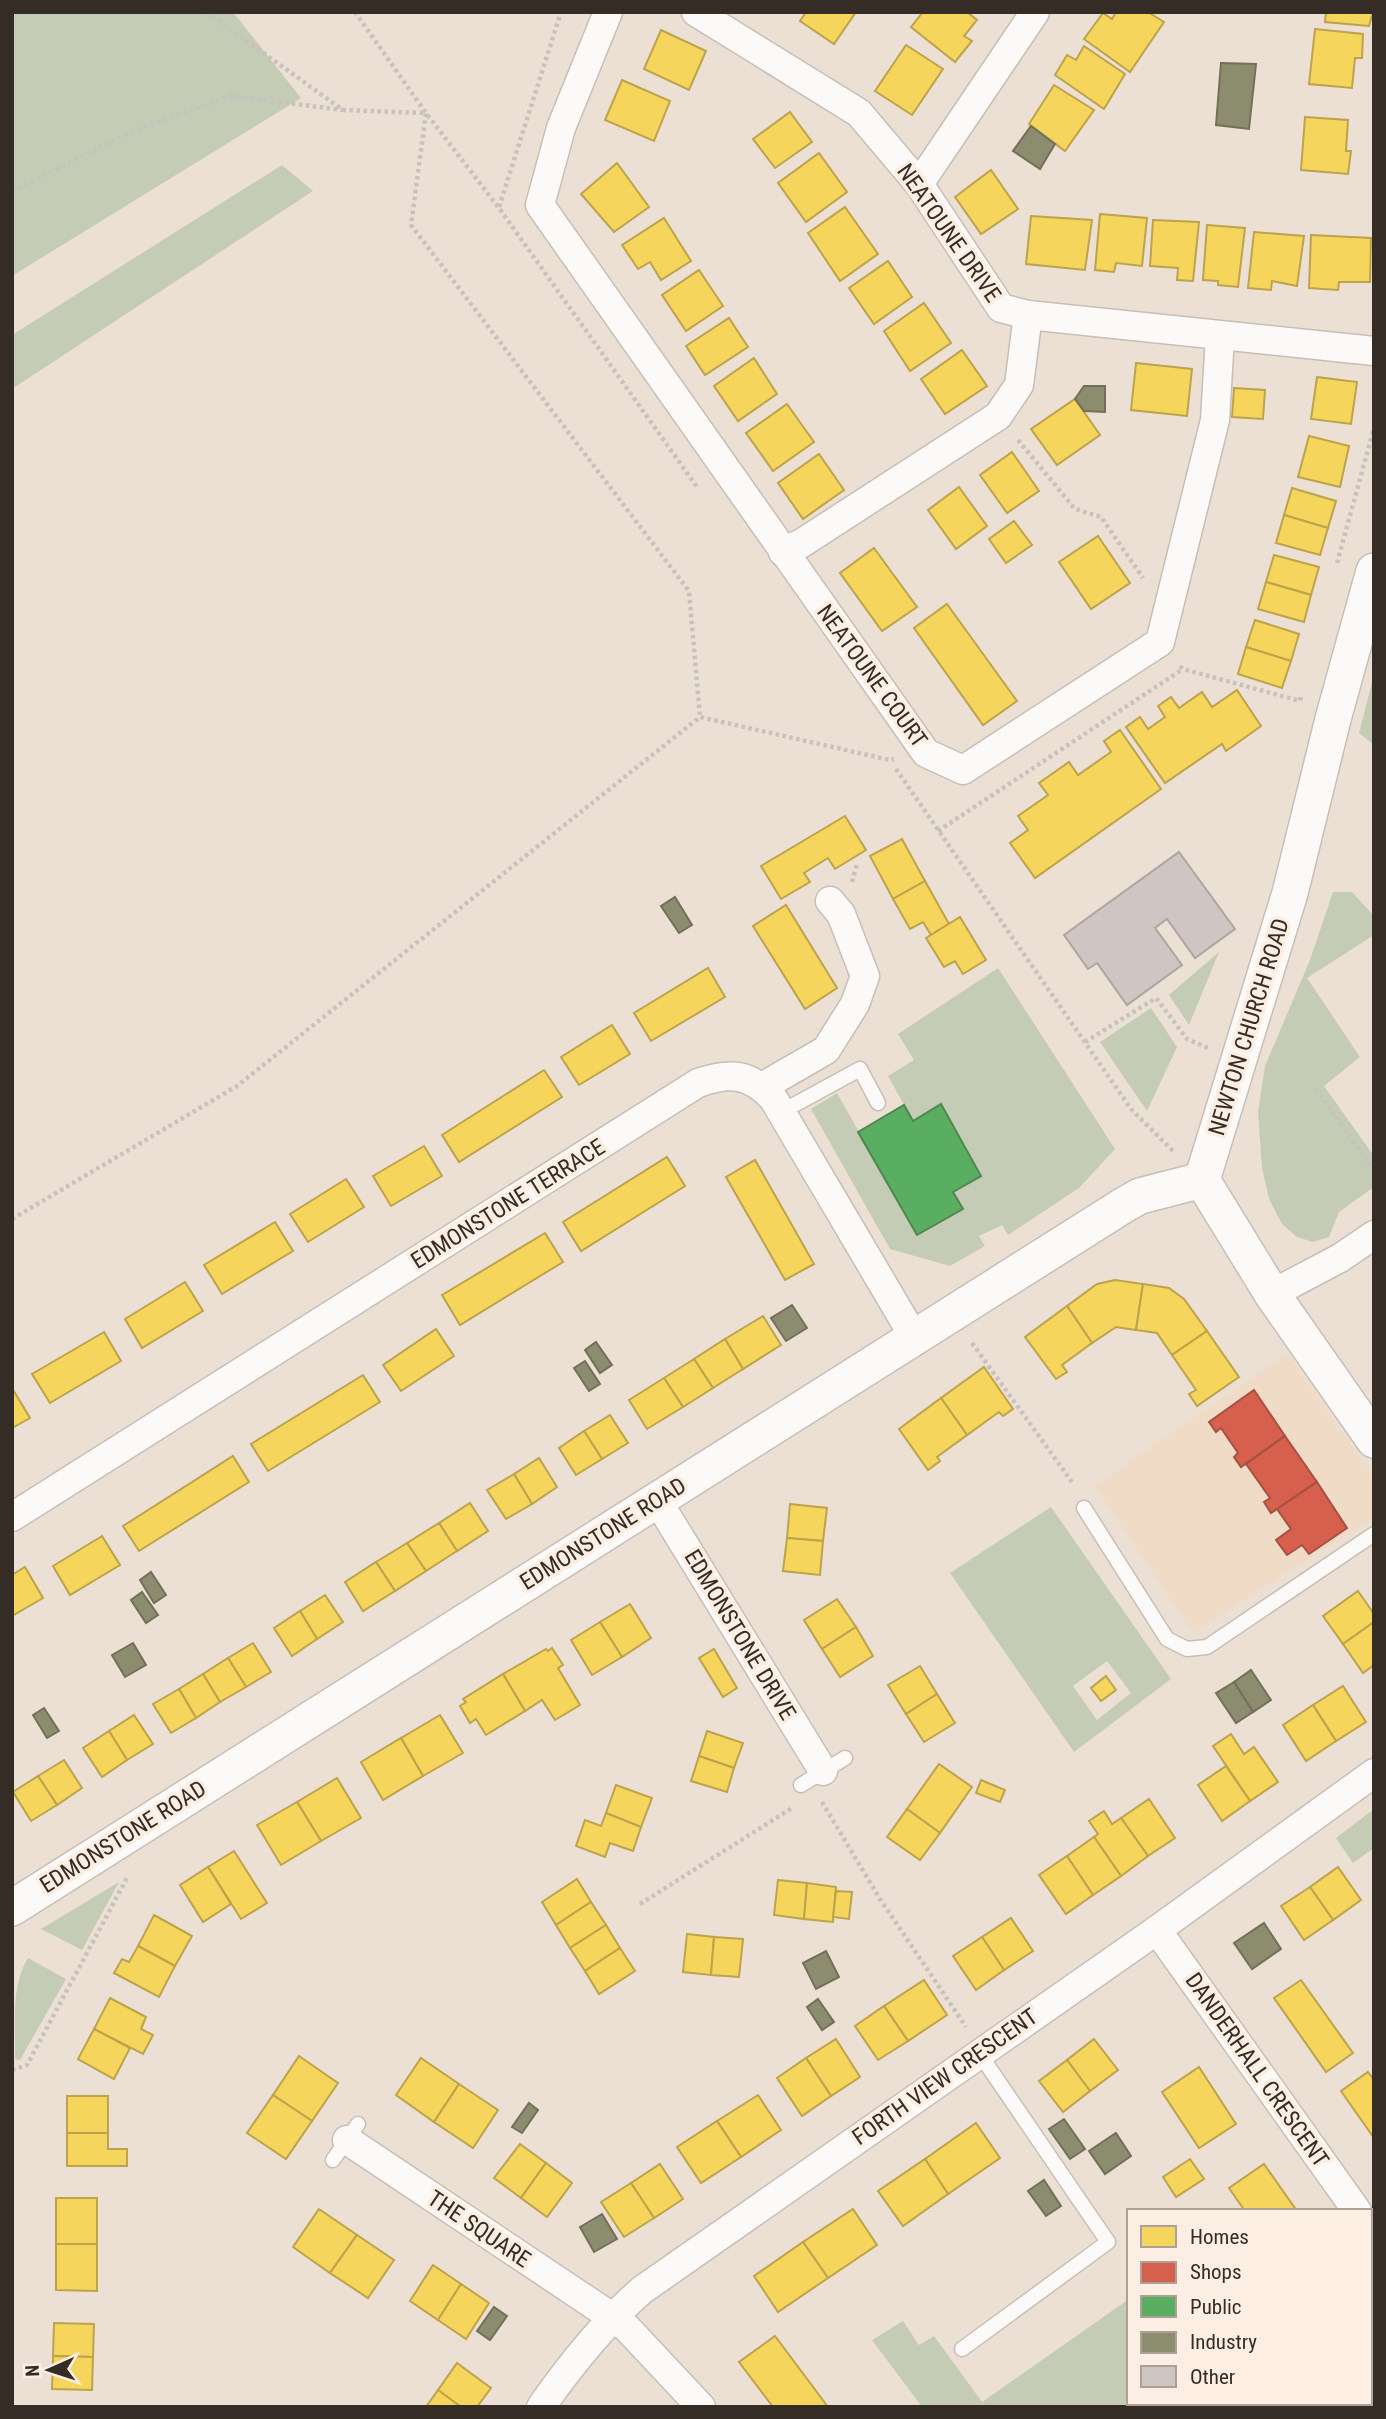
<svg xmlns="http://www.w3.org/2000/svg" width="1386" height="2419" viewBox="0 0 1386 2419" font-family="'Roboto Condensed',sans-serif">
  <rect width="100%" height="100%" fill="#ece0d4"/>
  <path fill="#f0dbc7" d="M1288,1353l86,125v39l-181,116 -98,-147z"/>
  <g fill="#c4ccb5" fill-rule="evenodd">
    <path d="M12,12h221l68,86 -289,178z"/>
    <path d="M282,165l31,26 -301,198v-54z"/>
    <path d="M1374,675v70l-15,-12z"/>
    <path d="M1333,892h19l22,24v19l-67,43 53,79 -36,29 50,70v31l-35,25 -10,25 -16,5 -16,-5 -15,-13 -13,-25 -7,-31 -4,-56 7,-46 45,-106z"/>
    <path d="M1219,952l-30,73 -20,-30z"/>
    <path d="M998,968l117,181 -36,39 -71,47 -6,-10 -23,11 6,10 -35,20 -60,-17 -79,-140 26,-16 80,142 45,-26 -9,-17 28,-17 -40,-70 -28,16 -25,-45 26,-16 -16,-26z"/>
    <path d="M1151,1008l26,39 -30,64 -47,-69z"/>
    <path d="M1051,1507l120,172 -97,73 -124,-179zM1107,1661l24,32 -34,27 -24,-34z"/>
    <path d="M1374,1809v39l-21,15 -17,-25z"/>
    <path d="M119,1882l-37,68 -41,-21z"/>
    <path d="M28,1958l38,21 -46,81 -5,-1c1,-33 -5,-72 13,-101z"/>
    <path d="M1129,2299v104h81l3,4h-291l-50,-67 31,-19 16,24 15,-9 48,66z"/>
  </g>
  <g fill="#f6d55c" stroke="#bca34c" stroke-width="2">
    <path d="M806,12h50l-22,32 -34,-23z"/>
    <path d="M923,12h44l10,8 -13,16 8,5 -17,21 -44,-35z"/>
    <path d="M1116,12h32l16,10 -34,50 -46,-33 19,-26 9,6z"/>
    <path d="M1326,12h47l-4,14 -44,-4z"/>
    <path d="M1315,29l48,5 -1,24h-7l-3,30 -43,-4z"/>
    <path d="M661,30l45,21 -17,39 -45,-21z"/>
    <path d="M906,45l37,24 -31,46 -37,-24z"/>
    <path d="M1084,46l41,28 -21,35 -49,-34 12,-20 9,5z"/>
    <path d="M622,80l48,21 -16,40 -49,-21z"/>
    <path d="M1054,85l40,25 -29,41 -36,-27z"/>
    <path d="M790,112l22,30 -37,26 -22,-29z"/>
    <path d="M1305,117l43,3 -2,31h5l-3,23 -47,-4z"/>
    <path d="M819,153l28,39 -41,30 -28,-39z"/>
    <path d="M617,163l32,44 -35,25 -33,-38z"/>
    <path d="M991,170l27,39 -37,25 -26,-37z"/>
    <path d="M845,207l33,47 -38,27 -32,-48z"/>
    <path d="M1100,214l47,4 -5,48 -26,-3 -2,9 -19,-2z"/>
    <path d="M1031,216l61,4 -7,50 -59,-6z"/>
    <path d="M664,218l27,43 -30,19 -11,-18 -12,7 -16,-24z"/>
    <path d="M1153,220l46,2 -6,59 -16,-1 1,-12 -28,-2z"/>
    <path d="M1207,225l38,3 -7,59 -20,-2v-4l-15,-1z"/>
    <path d="M1254,232l50,4 -7,50 -25,-5 -1,9 -23,-2z"/>
    <path d="M1311,235l60,3 -1,44h-31l-1,8 -29,-2z"/>
    <path d="M888,261l24,36 -38,27 -25,-36z"/>
    <path d="M699,270l24,36 -37,25 -24,-36z"/>
    <path d="M924,303l27,40 -41,28 -26,-40z"/>
    <path d="M729,318l19,29 -43,28 -19,-29z"/>
    <path d="M962,350l25,36 -42,28 -24,-35z"/>
    <path d="M754,358l23,36 -39,27 -24,-35z"/>
    <path d="M1136,363l56,6 -5,47 -56,-6z"/>
    <path d="M1317,377l40,5 -6,42 -40,-5z"/>
    <path d="M1234,388l31,2 -2,29 -31,-2z"/>
    <path d="M1075,399l25,36 -43,30 -26,-36z"/>
    <path d="M787,404l27,38 -41,29 -27,-38z"/>
    <path d="M1309,436l40,10 -9,41 -42,-10z"/>
    <path d="M1012,452l27,39 -32,22 -27,-38z"/>
    <path d="M819,454l25,36 -41,29 -25,-36z"/>
    <path d="M959,487l28,39 -31,23 -28,-39z"/>
    <path d="M1292,488l44,13 -8,27 -44,-13z"/>
    <path d="M1284,515l44,13 -8,27 -44,-12z"/>
    <path d="M1014,521l18,24 -26,18 -17,-24z"/>
    <path d="M1098,536l32,47 -39,26 -32,-47z"/>
    <path d="M874,548l43,59 -35,24 -42,-58z"/>
    <path d="M1274,555l45,12 -8,28 -45,-13z"/>
    <path d="M1266,582l45,13 -7,27 -46,-13z"/>
    <path d="M947,604l70,97 -34,24 -69,-97z"/>
    <path d="M1255,620l44,14 -8,27 -45,-14z"/>
    <path d="M1246,647l45,14 -9,27 -44,-14z"/>
    <path d="M1237,690l24,36 -35,25 -4,-7 -57,39 -39,-56 14,-10 8,12 17,-12 -7,-11 13,-9 8,11 23,-16 10,15z"/>
    <path d="M1120,730l41,59 -126,89 -25,-35 18,-13 -10,-14 30,-21 -9,-12 30,-21 9,13 33,-23 -7,-11z"/>
    <path d="M845,816l21,34 -31,19 -7,-11 -24,15 6,9 -29,17 -20,-33z"/>
    <path d="M902,839l23,42 -32,18 -23,-43z"/>
    <path d="M925,881l24,43 -18,11 -8,-13 -13,7 -17,-30z"/>
    <path d="M786,905l51,83 -32,21 -52,-83z"/>
    <path d="M960,917l26,43 -23,14 -8,-13 -11,6 -18,-29z"/>
    <path d="M708,968l17,29 -74,44 -17,-28z"/>
    <path d="M612,1025l18,29 -51,31 -18,-28z"/>
    <path d="M544,1070l18,27 -103,65 -17,-27z"/>
    <path d="M424,1146l18,30 -51,30 -18,-30z"/>
    <path d="M667,1157l18,29 -104,65 -18,-29z"/>
    <path d="M755,1160l59,104 -29,16 -59,-103z"/>
    <path d="M346,1179l18,28 -56,35 -18,-28z"/>
    <path d="M275,1222l18,29 -71,43 -18,-29z"/>
    <path d="M545,1233l18,29 -103,63 -18,-30z"/>
    <path d="M1115,1280l28,4 -7,46 -20,-3 -24,16 -25,-37 30,-22z"/>
    <path d="M185,1282l18,29 -61,37 -17,-29z"/>
    <path d="M1143,1284l26,4 15,11 23,32 -35,24 -15,-22 -21,-3z"/>
    <path d="M1067,1306l25,37 -30,22 5,7 -11,7 -31,-42z"/>
    <path d="M763,1316l18,29 -38,24 -18,-30z"/>
    <path d="M436,1329l18,27 -53,35 -18,-26z"/>
    <path d="M1207,1331l32,46 -42,29 -8,-12 7,-4 -24,-35z"/>
    <path d="M104,1332l17,29 -71,42 -18,-29z"/>
    <path d="M725,1339l18,30 -30,19 -19,-29z"/>
    <path d="M694,1359l19,29 -30,19 -19,-29z"/>
    <path d="M984,1367l29,42 -10,7 -4,-4 -32,23 -26,-37z"/>
    <path d="M363,1375l17,27 -112,69 -17,-27z"/>
    <path d="M664,1378l19,29 -36,22 -18,-29z"/>
    <path d="M12,1388l18,30 -18,10z"/>
    <path d="M941,1398l26,37 -30,22 3,4 -12,9 -29,-41z"/>
    <path d="M610,1415l18,28 -26,16 -18,-28z"/>
    <path d="M584,1431l18,28 -26,16 -17,-27z"/>
    <path d="M233,1456l16,26 -110,69 -16,-25z"/>
    <path d="M539,1458l18,29 -25,17 -18,-30z"/>
    <path d="M514,1474l18,30 -26,15 -19,-29z"/>
    <path d="M470,1503l18,28 -31,20 -18,-28z"/>
    <path d="M790,1504l37,4 -4,33 -36,-3z"/>
    <path d="M439,1523l18,28 -31,20 -19,-28z"/>
    <path d="M102,1536l18,29 -50,30 -17,-29z"/>
    <path d="M787,1538l36,3 -3,34 -37,-4z"/>
    <path d="M407,1543l19,28 -31,20 -19,-29z"/>
    <path d="M376,1562l19,29 -32,20 -18,-29z"/>
    <path d="M25,1567l18,31 -31,18v-41z"/>
    <path d="M1358,1591l16,23v8l-31,22 -20,-28z"/>
    <path d="M325,1595l18,27 -26,17 -17,-28z"/>
    <path d="M837,1599l19,28 -34,22 -18,-29z"/>
    <path d="M630,1604l21,34 -29,19 -22,-35z"/>
    <path d="M300,1611l17,28 -25,17 -18,-28z"/>
    <path d="M600,1622l22,35 -30,18 -21,-35z"/>
    <path d="M1374,1622v43l-11,8 -20,-29z"/>
    <path d="M856,1627l17,29 -33,21 -18,-28z"/>
    <path d="M253,1643l18,29 -25,15 -18,-29z"/>
    <path d="M552,1648l11,17 -5,3 22,37 -25,15 -13,-20 -17,11 -22,-37 43,-25 2,2z"/>
    <path d="M714,1649l23,39 -14,9 -24,-39z"/>
    <path d="M228,1658l18,29 -26,15 -17,-28z"/>
    <path d="M920,1666l17,28 -31,20 -18,-29z"/>
    <path d="M203,1674l17,28 -24,16 -17,-29z"/>
    <path d="M503,1674l22,37 -39,24 -10,-16 -6,4 -10,-17 6,-4 -3,-3z"/>
    <path d="M1106,1676l10,14 -15,11 -10,-13z"/>
    <path d="M1343,1686l23,36 -30,19 -23,-36z"/>
    <path d="M179,1689l17,29 -25,15 -18,-29z"/>
    <path d="M937,1694l18,29 -31,19 -18,-28z"/>
    <path d="M1313,1705l23,36 -30,20 -23,-36z"/>
    <path d="M134,1715l19,29 -26,16 -18,-29z"/>
    <path d="M440,1715l23,38 -40,23 -22,-38z"/>
    <path d="M109,1731l18,29 -25,17 -19,-29z"/>
    <path d="M707,1731l36,12 -9,25 -35,-12z"/>
    <path d="M1231,1734l13,20 10,-7 24,35 -28,19 -37,-55z"/>
    <path d="M401,1738l22,38 -40,24 -22,-38z"/>
    <path d="M699,1756l35,12 -7,24 -36,-11z"/>
    <path d="M64,1760l18,28 -25,17 -19,-29z"/>
    <path d="M939,1764l33,23 -32,46 -33,-24z"/>
    <path d="M1226,1766l24,35 -28,20 -24,-36z"/>
    <path d="M38,1776l19,29 -26,16 -18,-29z"/>
    <path d="M337,1778l24,40 -40,23 -24,-39z"/>
    <path d="M981,1780l24,10 -5,12 -24,-9z"/>
    <path d="M616,1785l36,13 -11,29 -35,-14z"/>
    <path d="M1149,1799l26,39 -27,18 -27,-38z"/>
    <path d="M297,1802l24,39 -40,24 -24,-40z"/>
    <path d="M907,1809l33,24 -20,27 -33,-23z"/>
    <path d="M1104,1811l8,13 9,-6 27,38 -27,20 -27,-39 4,-3 -9,-13z"/>
    <path d="M606,1813l35,14 -8,24 -23,-8 -5,14 -29,-11 9,-26 16,6z"/>
    <path d="M1094,1837l27,39 -28,19 -26,-39z"/>
    <path d="M234,1851l33,52 -26,16 -33,-52z"/>
    <path d="M1067,1856l26,39 -27,19 -27,-39z"/>
    <path d="M208,1867l23,37 -28,18 -23,-37z"/>
    <path d="M1338,1867l23,33 -28,20 -23,-33z"/>
    <path d="M577,1879l14,23 -35,23 -14,-23z"/>
    <path d="M778,1880l29,3 -3,36 -30,-4z"/>
    <path d="M807,1883l29,4 -3,35 -29,-3z"/>
    <path d="M1310,1887l23,33 -29,20 -23,-34z"/>
    <path d="M836,1891l16,1 -3,27 -16,-2z"/>
    <path d="M591,1902l15,23 -36,23 -14,-23z"/>
    <path d="M154,1915l38,21 -17,30 -37,-20z"/>
    <path d="M1011,1918l22,33 -29,19 -22,-33z"/>
    <path d="M606,1925l14,23 -35,23 -15,-23z"/>
    <path d="M687,1934l27,3 -3,38 -28,-3z"/>
    <path d="M714,1937l29,2 -4,38 -28,-2z"/>
    <path d="M982,1937l22,33 -28,20 -23,-34z"/>
    <path d="M138,1946l37,20 -16,31 -45,-24 8,-14 7,3z"/>
    <path d="M620,1948l15,23 -36,23 -14,-23z"/>
    <path d="M924,1980l23,35 -39,26 -24,-35z"/>
    <path d="M1301,1980l52,73 -27,19 -52,-74z"/>
    <path d="M110,1998l36,19 -5,12 12,6 -10,19 -49,-25z"/>
    <path d="M884,2006l24,35 -30,19 -23,-34z"/>
    <path d="M94,2029l36,19 -16,31 -36,-20z"/>
    <path d="M836,2039l24,38 -29,19 -25,-38z"/>
    <path d="M1094,2039l24,31 -28,21 -23,-31z"/>
    <path d="M299,2056l39,27 -26,38 -39,-26z"/>
    <path d="M421,2058l38,26 -25,38 -38,-27z"/>
    <path d="M806,2058l25,38 -29,20 -25,-38z"/>
    <path d="M1067,2060l23,31 -27,21 -24,-31z"/>
    <path d="M1199,2067l37,57 -37,24 -37,-56z"/>
    <path d="M1368,2072l6,8v58l-33,-47z"/>
    <path d="M459,2084l39,26 -25,38 -39,-26z"/>
    <path d="M273,2095l39,26 -26,38 -39,-26z"/>
    <path d="M758,2095l23,35 -40,27 -24,-36z"/>
    <rect x="67" y="2096" width="41" height="37"/>
    <path d="M717,2121l24,36 -40,26 -24,-36z"/>
    <path d="M976,2123l24,35 -52,36 -23,-35z"/>
    <path d="M67,2133h41v16h19v17h-60z"/>
    <path d="M520,2144l26,19 -25,35 -27,-20z"/>
    <path d="M925,2159l23,35 -45,32 -25,-35z"/>
    <path d="M1190,2159l14,20 -28,18 -13,-20z"/>
    <path d="M546,2163l26,20 -25,34 -26,-19z"/>
    <path d="M660,2164l23,35 -29,19 -23,-35z"/>
    <path d="M1264,2164l33,47h-52l-16,-23z"/>
    <path d="M631,2183l23,35 -30,19 -23,-35z"/>
    <rect x="56" y="2198" width="41" height="46"/>
    <path d="M319,2209l38,26 -27,38 -37,-26z"/>
    <path d="M853,2209l24,36 -49,33 -25,-36z"/>
    <path d="M357,2235l37,25 -26,38 -38,-25z"/>
    <path d="M803,2242l25,36 -50,34 -24,-36z"/>
    <path d="M56,2244h41v47l-41,-1z"/>
    <path d="M433,2265l28,19 -23,36 -28,-19z"/>
    <path d="M461,2284l28,19 -23,36 -28,-19z"/>
    <path d="M54,2323l40,1 -1,33 -40,-1z"/>
    <path d="M775,2336l53,71h-55l-34,-45z"/>
    <path d="M53,2356l40,1 -1,33 -40,-1z"/>
    <path d="M457,2363l34,25 -14,19h-16l-23,-17z"/>
    <path d="M438,2390l23,17h-35z"/>
  </g>
  <g fill="#d6604d" stroke="#a65141" stroke-width="2">
    <path d="M1254,1390l31,46 -44,31 -7,-10 4,-4 -17,-25 -5,4 -7,-10z"/>
    <path d="M1285,1436l32,46 -46,31 -7,-11 6,-4 -24,-34z"/>
    <path d="M1317,1482l30,46 -38,26 -7,-9 -15,10 -11,-15 15,-11 -14,-20z"/>
  </g>
  <path fill="#5aae61" stroke="#4f874f" stroke-width="2" d="M941,1104l40,72 -28,16 10,17 -46,26 -59,-103 46,-27 9,16z"/>
  <g fill="#8c8c6e" stroke="#727058" stroke-width="2">
    <path d="M1221,63l35,1 -7,65 -33,-4z"/>
    <path d="M1031,126l24,18 -15,25 -27,-18z"/>
    <path d="M1084,386h21v26l-21,-1 -9,-12z"/>
    <path d="M675,897l17,28 -13,8 -18,-27z"/>
    <path d="M792,1305l15,23 -21,13 -15,-23z"/>
    <path d="M596,1342l16,23 -12,8 -15,-23z"/>
    <path d="M585,1361l15,23 -11,7 -15,-23z"/>
    <path d="M151,1572l15,23 -12,8 -14,-23z"/>
    <path d="M142,1592l16,23 -12,8 -15,-23z"/>
    <path d="M133,1643l13,22 -21,12 -13,-22z"/>
    <path d="M1251,1670l20,30 -18,12 -19,-30z"/>
    <path d="M1234,1682l19,30 -17,11 -20,-30z"/>
    <path d="M44,1708l15,23 -12,7 -14,-23z"/>
    <path d="M1264,1923l17,26 -29,20 -18,-26z"/>
    <path d="M826,1951l13,26 -23,12 -13,-26z"/>
    <path d="M818,1999l16,23 -12,8 -15,-23z"/>
    <path d="M529,2103l9,7 -16,23 -10,-6z"/>
    <path d="M1064,2119l21,30 -15,10 -21,-30z"/>
    <path d="M1116,2133l15,23 -26,18 -16,-23z"/>
    <path d="M1044,2180l17,26 -15,10 -18,-25z"/>
    <path d="M602,2214l15,25 -23,13 -14,-25z"/>
    <path d="M494,2307l13,9 -17,24 -13,-9z"/>
  </g>
  <path fill="#cfc6c4" stroke="#ada5a2" stroke-width="2" d="M1179,852l56,77 -40,29 -28,-39 -12,9 27,37 -55,40 -30,-42 -9,6 -24,-34z"/>
  <g fill="none" stroke-linecap="round" stroke-linejoin="round">
    <defs>
      <g id="service">
        <path d="M781,1112l79,-43 18,34"/>
        <path d="M1084,1508l83,131 20,10 20,-2 167,-113"/>
        <path d="M801,1785l44,-27"/>
        <path d="M333,2160l25,-36"/>
        <path d="M962,2349l146,-107 -129,-189"/>
      </g>
      <g id="minor">
        <path d="M608,12l-47,116 -21,77 386,548 37,17 197,-128 55,-222 5,-84"/>
        <path d="M696,12l163,101 60,71 82,124 27,7 346,36"/>
        <path d="M919,184l116,-172"/>
        <path d="M783,552l19,-9 196,-127 21,-31 9,-70"/>
        <path d="M762,1087l64,-37 29,-46 10,-28 -24,-62 -11,-13"/>
        <path d="M1272,1294l68,-36 34,-23"/>
        <path d="M657,1500l166,271"/>
        <path d="M12,1517l686,-434c32,-11 51,-10 75,15l141,239"/>
        <path d="M1157,1930l200,281"/>
        <path d="M347,2140l265,177 15,11 74,79"/>
        <path d="M1370,2230l4,5"/>
        <path d="M541,2407c30,-43 61,-82 101,-117l515,-360 217,-157"/>
      </g>
      <g id="tertiary">
        <path d="M1374,571l-41,148 -43,174 -88,287 70,114 102,146"/>
        <path d="M12,1908l1112,-703 16,-9 62,-16"/>
      </g>
    </defs>
    <use href="#service" stroke="#c8beb5" stroke-width="17"/>
    <use href="#minor" stroke="#c8beb5" stroke-width="31"/>
    <use href="#tertiary" stroke="#c8beb5" stroke-width="38"/>
    <g stroke="#c7c2be" stroke-width="4.5" stroke-dasharray="3.5 3.5" stroke-linecap="butt">
      <path d="M206,12l137,98 83,3 -15,112 278,366 11,126"/>
      <path d="M355,12l71,101 73,95 198,279"/>
      <path d="M12,192l118,-60 101,-36 112,14"/>
      <path d="M499,207l62,-195"/>
      <path d="M1018,440l57,69 26,8 42,61"/>
      <path d="M1337,563l37,-135"/>
      <path d="M1180,666l3,3 117,32 1,-5"/>
      <path d="M896,769l235,340 43,43"/>
      <path d="M938,831l245,-162"/>
      <path d="M852,882l5,-18"/>
      <path d="M1085,1042l71,-44 31,41 21,9"/>
      <path d="M1316,1089l58,82"/>
      <path d="M12,1219l225,-133 463,-369 190,43 4,-1"/>
      <path d="M972,1343l100,139"/>
      <path d="M822,1802l58,97 86,128"/>
      <path d="M640,1904l152,-96"/>
      <path d="M12,2070l15,-5 101,-189"/>
      <path d="M1239,2403l3,4"/>
    </g>
    <use href="#service" stroke="#fcfaf9" stroke-width="14"/>
    <use href="#minor" stroke="#fcfaf9" stroke-width="28"/>
    <use href="#tertiary" stroke="#fcfaf9" stroke-width="35"/>
  </g>
  <g text-anchor="middle" dominant-baseline="central" stroke-width="7" stroke-linejoin="round" paint-order="stroke">
    <g font-size="23" fill="#352d25" stroke="#fceee2">
      <text transform="translate(949 233) rotate(55)">NEATOUNE DRIVE</text>
      <text transform="translate(872 676) rotate(54)">NEATOUNE COURT</text>
      <text transform="translate(1249 1027) rotate(-73)">NEWTON CHURCH ROAD</text>
      <text transform="translate(508 1204) rotate(-32)">EDMONSTONE TERRACE</text>
      <text transform="translate(603 1534) rotate(-32)">EDMONSTONE ROAD</text>
      <text transform="translate(740 1635) rotate(59)">EDMONSTONE DRIVE</text>
      <text transform="translate(123 1837) rotate(-32)">EDMONSTONE ROAD</text>
      <text transform="translate(1257 2070) rotate(55)">DANDERHALL CRESCENT</text>
      <text transform="translate(945 2077) rotate(-35)">FORTH VIEW CRESCENT</text>
      <text transform="translate(479 2229) rotate(34)">THE SQUARE</text>
    </g>
  </g>
  <rect width="1386" height="2419" fill="none" stroke="#352d25" stroke-width="28"/>
  <rect x="1127" y="2209" width="245" height="196" fill="#fceee2" stroke="#aca196" stroke-width="2"/>
  <rect x="1141" y="2226" width="35" height="21" fill="#f6d55c" stroke="#aca196" stroke-width="2"/>
  <text x="1190" y="2244" font-size="21" fill="#352d25">Homes</text>
  <rect x="1141" y="2262" width="35" height="21" fill="#d6604d" stroke="#aca196" stroke-width="2"/>
  <text x="1190" y="2279" font-size="21" fill="#352d25">Shops</text>
  <rect x="1141" y="2296" width="35" height="21" fill="#5aae61" stroke="#aca196" stroke-width="2"/>
  <text x="1190" y="2314" font-size="21" fill="#352d25">Public</text>
  <rect x="1141" y="2332" width="35" height="21" fill="#8c8c6e" stroke="#aca196" stroke-width="2"/>
  <text x="1190" y="2349" font-size="21" fill="#352d25">Industry</text>
  <rect x="1141" y="2366" width="35" height="21" fill="#cfc6c4" stroke="#aca196" stroke-width="2"/>
  <text x="1190" y="2384" font-size="21" fill="#352d25">Other</text>
  <g transform="translate(49 2370) rotate(267)" stroke="#fceee2" stroke-width="5" paint-order="stroke">
  <path d="M0-5L12 26L0 18L-12 26Z" fill="#352d25"/>
  <text y="-10" font-size="19" font-weight="bold" text-anchor="middle" fill="#352d25">N</text>
  </g>
</svg>
